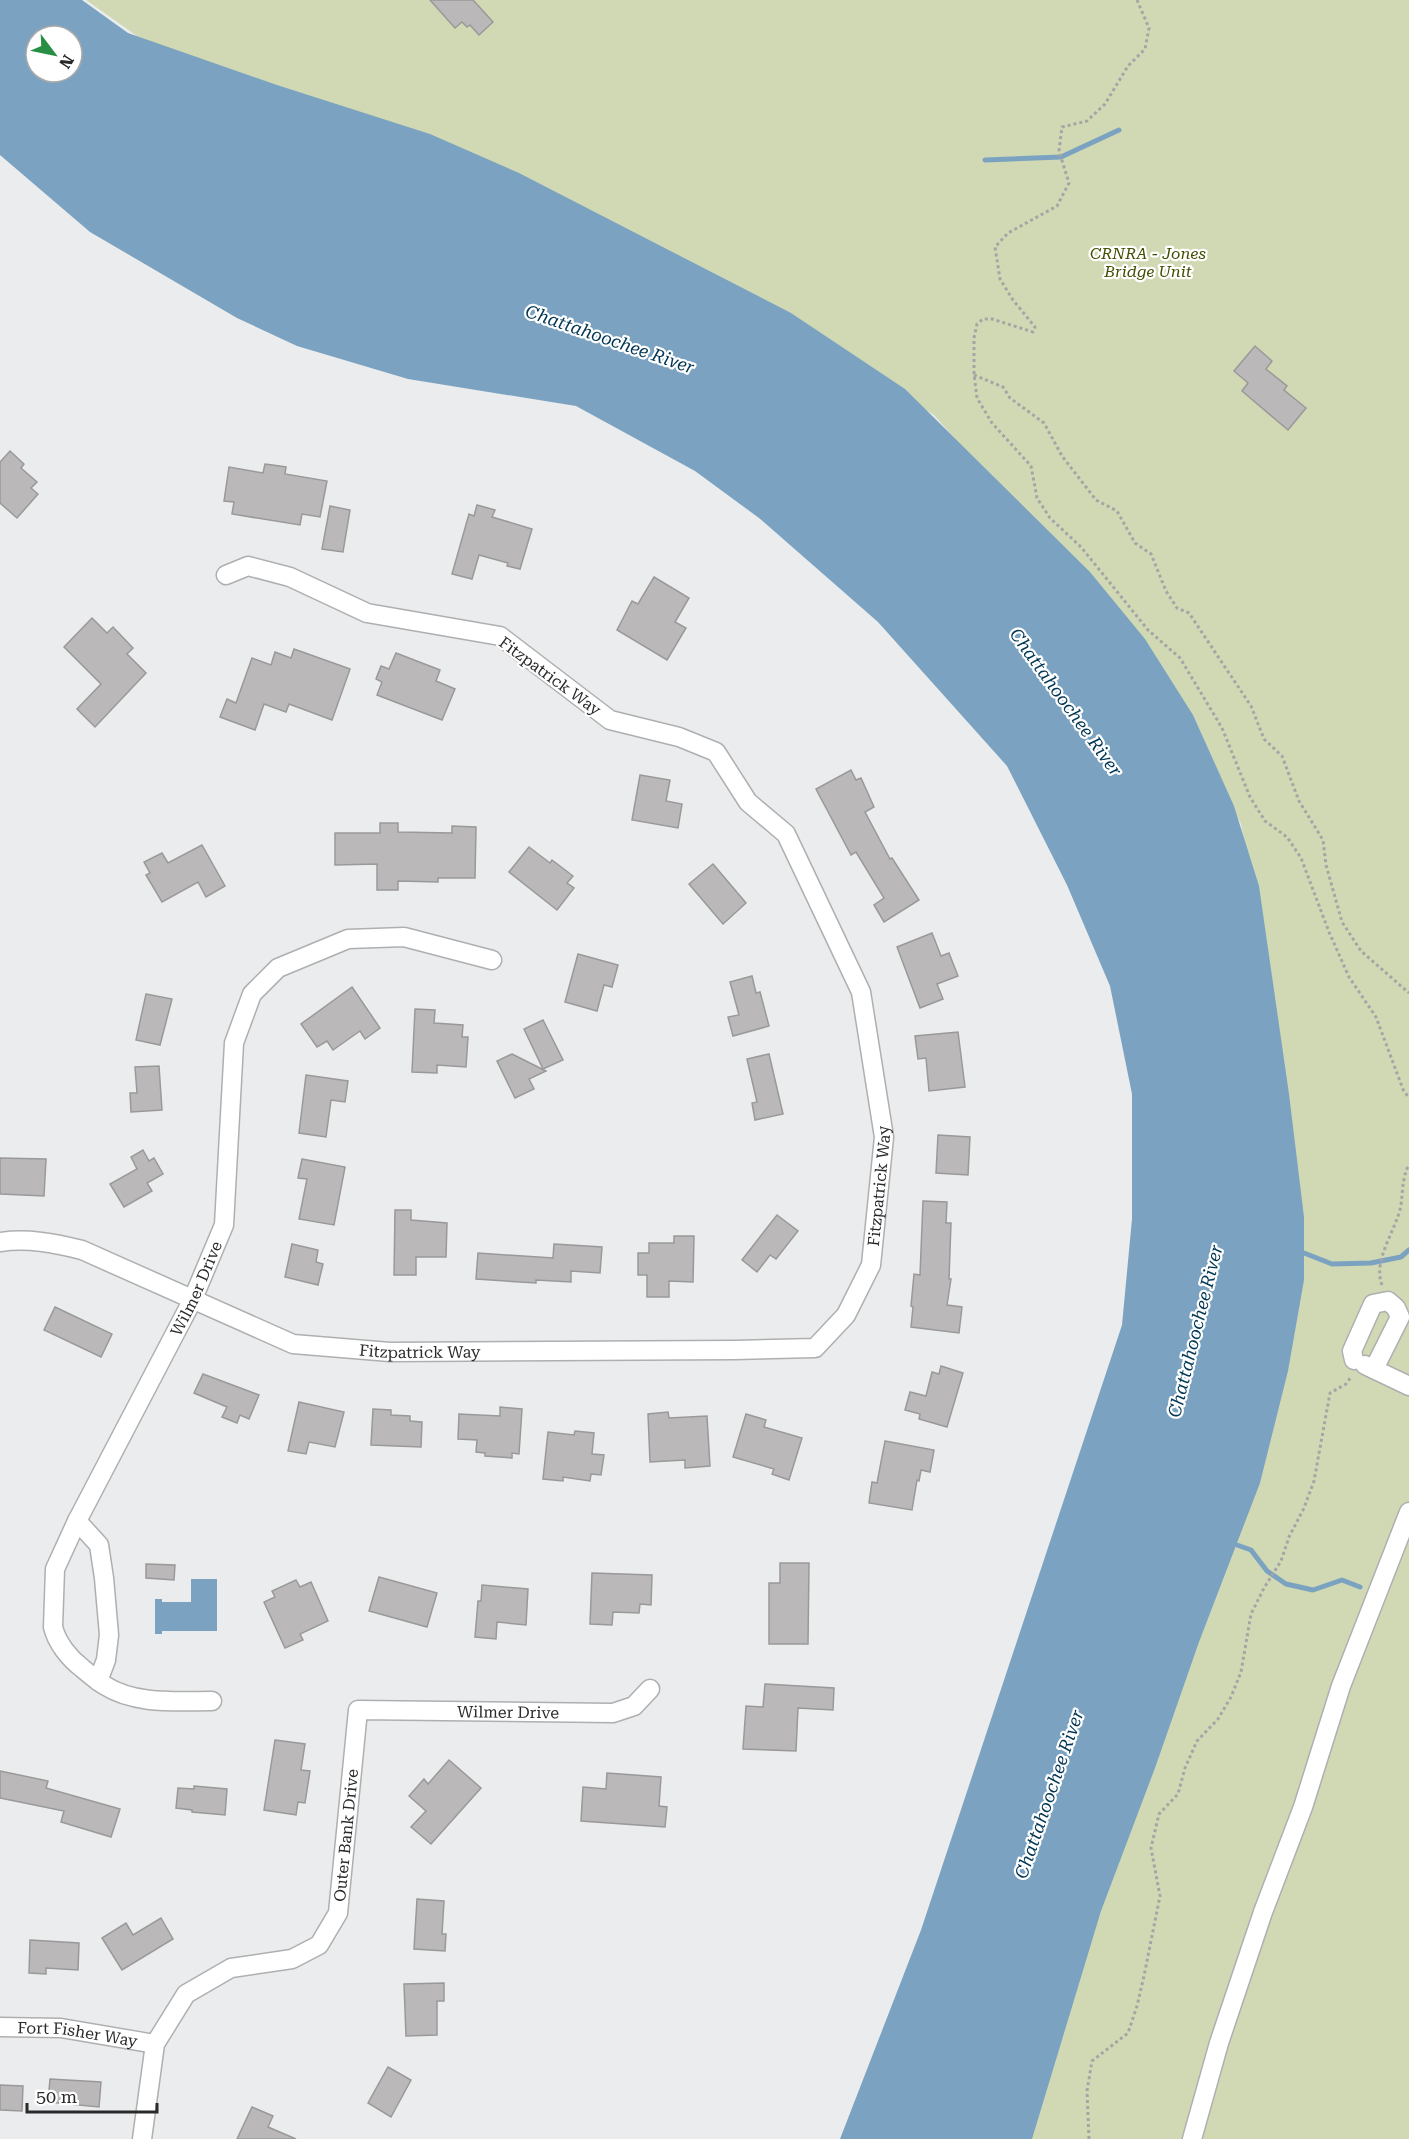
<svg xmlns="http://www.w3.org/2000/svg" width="1409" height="2139" viewBox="0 0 1409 2139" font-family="'Roboto Serif',serif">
  <rect width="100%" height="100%" fill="#ebeced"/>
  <path fill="#d1d9b4" d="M86,0h1323v2139h-392l244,-1214 -20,-101 -72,-140 -235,-269 -212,-135 -585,-244z"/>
  <g fill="#7ba3c1" fill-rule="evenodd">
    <path d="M0,0h82l46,33 149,52 153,49 89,39 272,140 114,76 185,183 55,67 48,76 41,91 25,80 30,208 15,123v63l-16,91 -28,112 -61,159 -44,126 -54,143 -69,228h-192l81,-209 201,-605 10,-106v-125l-22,-108 -43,-101 -60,-119 -129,-144 -119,-104 -64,-47 -119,-65 -168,-27 -111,-33 -60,-28 -147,-86 -90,-77zM36,36h36v36h-36z"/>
    <path d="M191,1579h26v52h-55v3h-7v-35h7v3h29z"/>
  </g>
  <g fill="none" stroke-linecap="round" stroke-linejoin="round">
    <g stroke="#7ba3c1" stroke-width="5">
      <path d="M985,160l76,-3 58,-27"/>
      <path d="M1304,1253l28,11 39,-1 30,-6 8,-7"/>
      <path d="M1237,1545l14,5 16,21 19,13 27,6 29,-10 18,7"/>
    </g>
  </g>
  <g fill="#bab8b9" stroke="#9a9999" stroke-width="1.5">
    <path d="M430,0h43l20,22 -14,13 -9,-10 -3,2 -5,-5 -7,6z"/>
    <path d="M1255,346l17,15 -6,8 21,17 -3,4 22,18 -18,22 -46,-39 6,-8 -14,-12z"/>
    <path d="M10,451l14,13 -3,4 16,14 -6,6 7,6 -21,24 -17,-15v-41z"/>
    <path d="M265,464l21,3 -1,7 42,7 -7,36 -18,-3 -2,11 -68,-11 2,-12 -10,-1 5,-34 34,6z"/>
    <path d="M477,505l18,5 -3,7 40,12 -12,40 -13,-3 1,-3 -29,-8 -7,24 -20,-5 17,-60 5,2z"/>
    <path d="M330,506l20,4 -7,42 -21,-3z"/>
    <path d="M654,577l35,21 -14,24 11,6 -19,32 -50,-30 15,-29 6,3z"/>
    <path d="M92,618l15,15 6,-6 20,21 -6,6 19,19 -51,54 -18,-18 24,-25 -37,-37z"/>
    <path d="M294,649l56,20 -18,51 -43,-16 -3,8 -22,-8 -9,26 -35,-13 7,-18 9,4 16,-45 19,7 4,-13 16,6z"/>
    <path d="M396,653l44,17 -4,11 19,8 -13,31 -65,-25 5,-13 -6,-3 5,-13 8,3z"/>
    <path d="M851,770l5,10 5,-2 13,29 -9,5 25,47 2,-1 27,42 -35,22 -10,-17 10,-7 -28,-46 -5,3 -35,-66z"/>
    <path d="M640,775l30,5 -4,21 16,3 -4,24 -46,-8z"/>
    <path d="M380,823h18v9l54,1v-7l24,1 -1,51h-37v4l-40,-1v9h-21v-26l-42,1v-32h45z"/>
    <path d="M202,845l23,41 -19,11 -8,-15 -36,20 -16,-27 4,-2 -6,-11 18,-9 6,10z"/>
    <path d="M529,847l21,16 2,-3 21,16 -6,7 7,5 -17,22 -48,-38z"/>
    <path d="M713,864l33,39 -23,21 -34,-40z"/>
    <path d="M932,933l9,23 8,-3 9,23 -21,8 6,15 -23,9 -23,-61z"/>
    <path d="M578,954l40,11 -6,22 -8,-2 -7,26 -32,-9z"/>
    <path d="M752,976l4,17 4,-1 9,34 -36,10 -5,-19 11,-2 -9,-33z"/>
    <path d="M352,987l28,41 -15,11 -5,-8 -27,19 -6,-9 -10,6 -16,-23z"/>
    <path d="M146,994l26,5 -12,46 -24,-5z"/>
    <path d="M415,1009l20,1 -1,13 29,2 -1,12h6l-2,30 -29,-2v8l-25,-1z"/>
    <path d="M543,1020l20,40 -20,9 -19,-40z"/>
    <path d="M958,1032l7,55 -36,4 -3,-33 -8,1 -3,-23z"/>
    <path d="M512,1054l34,17 -17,8 5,10 -19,9 -18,-37z"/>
    <path d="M769,1054l14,60 -28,6 -3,-17 5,-1 -10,-43z"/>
    <path d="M159,1066l3,44 -31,2 -1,-19h7l-2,-26z"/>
    <path d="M306,1075l42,6 -3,21 -14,-2 -5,37 -27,-4z"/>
    <path d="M938,1135l32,2 -2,38 -32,-2z"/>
    <path d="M143,1150l6,11 5,-3 9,16 -16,9 5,8 -28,16 -14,-23 27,-15 -6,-12z"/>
    <path d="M0,1158l46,1 -2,37 -44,-2z"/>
    <path d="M302,1159l43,8 -11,58 -35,-6 8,-40 -9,-1z"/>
    <path d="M923,1201l24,1 -1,21h5l-2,56h2l-4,26 15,2 -3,26 -48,-6 2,-20 -2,-1 3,-32 6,1z"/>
    <path d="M395,1210h16v10l36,3 -1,34h-30v18h-22z"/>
    <path d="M777,1215l21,16 -22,28 -6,-4 -13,17 -15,-12z"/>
    <path d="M674,1236h20l-1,46 -24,-1v16h-22v-22h-9v-22h11v-10h25z"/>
    <path d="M292,1244l26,6 -2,12 7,2 -5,21 -33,-8z"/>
    <path d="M554,1244l48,3 -2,26 -29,-2v11l-35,-2v3l-60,-4 2,-26 75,5z"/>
    <path d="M55,1307l57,27 -11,23 -57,-27z"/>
    <path d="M941,1366l22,7 -16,54 -28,-8 1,-5 -15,-4 5,-18 16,4 6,-24 7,2z"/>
    <path d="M203,1374l56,21 -10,24 -9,-4 -3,8 -15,-6 5,-10 -33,-14z"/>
    <path d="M299,1402l45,10 -9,35 -26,-5 -3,12 -18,-3z"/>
    <path d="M500,1407l22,2 -3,45 -7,-1v5l-27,-2v-3l-9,-1 1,-12 -19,-1 1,-25 41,2z"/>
    <path d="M373,1409l18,1v5l19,1v5l12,1 -1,25 -50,-2z"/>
    <path d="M668,1412l1,6 38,-2 3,50 -25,2v-8l-35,2 -2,-48z"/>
    <path d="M746,1414l20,6 -2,7 38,11 -13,42 -17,-6 2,-5 -41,-12z"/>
    <path d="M575,1431l19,2 -2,21 12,1 -3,20 -10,-1 -1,7 -27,-4v4l-20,-2 5,-47 26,3z"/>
    <path d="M885,1441l49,9 -4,22 -9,-2 -2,11 -2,-1 -5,30 -43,-7 3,-21 5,1z"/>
    <path d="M780,1563h29l-1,81h-39v-61h11z"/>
    <path d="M146,1564l29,1 -1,15 -28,-2z"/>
    <path d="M592,1573l60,2 -1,30 -11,-1 -1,9 -26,-1 -1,13 -22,-1z"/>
    <path d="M379,1577l58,16 -10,34 -58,-16z"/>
    <path d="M296,1580l4,7 11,-5 17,39 -28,13 3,6 -18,8 -21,-46 11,-5 -3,-6z"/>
    <path d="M482,1585l46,4 -2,36 -29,-3 -1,17 -21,-2 3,-36h3z"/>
    <path d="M765,1684l69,4 -1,22 -35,-2 -2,43 -53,-2 3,-43 17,1z"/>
    <path d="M275,1740l30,4 -4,26 9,1 -5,32 -7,-1 -2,13 -32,-5z"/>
    <path d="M449,1760l32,28 -50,56 -20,-17 15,-16 -17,-15 15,-17 4,5z"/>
    <path d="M0,1771l48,10 -2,7 74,21 -9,28 -50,-15 3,-11 -64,-13z"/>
    <path d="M607,1773l54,4 -2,29 8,1 -2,20 -84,-6 2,-34 23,2z"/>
    <path d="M194,1786l33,3 -2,26 -33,-3v-2l-16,-2 2,-20 16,1z"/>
    <path d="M417,1899l27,2 -2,33h4l-1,17 -31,-2z"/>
    <path d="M161,1918l12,21 -51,31 -20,-32 24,-15 7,12z"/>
    <path d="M30,1940l49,3 -1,27 -32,-2v6l-17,-1z"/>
    <path d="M444,1983v18h-7v34l-31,1 -2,-52z"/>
    <path d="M388,2067l23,13 -20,37 -23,-14z"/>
    <path d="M50,2079l51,3 -2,25 -51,-5z"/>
    <path d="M0,2085l23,1 -1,25 -22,-1z"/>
    <path d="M252,2107l21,9 -5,11 28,12h-59z"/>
  </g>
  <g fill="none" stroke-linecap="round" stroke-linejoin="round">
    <defs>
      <g id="minor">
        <path id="s1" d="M0,1242c28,-4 54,1 82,8l211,94 97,8 345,-2 80,-2 31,-33 25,-50 13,-128 -23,-145 -75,-158 -38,-32 -32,-50 -37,-15 -69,-17 -110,-84 -133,-23 -77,-36 -42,-11 -22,9"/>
        <path d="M1354,1360l-2,-9 21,-47 15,-3 8,7 4,9 -26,52"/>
        <path d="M1365,1365l44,21"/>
        <path d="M77,1521l22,24 5,33 5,57 -3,25 -8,21"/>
        <path id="s2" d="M212,1701c-36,0 -77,4 -108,-16 -8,-5 -15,-11 -22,-17 -13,-10 -25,-25 -29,-41l2,-58 22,-48 115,-220 32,-76 10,-182 18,-49 26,-26 70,-29 56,-2 88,23"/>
        <path id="s3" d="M0,2027l61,1 94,16"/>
        <path id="s4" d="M142,2139l13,-95 31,-50 45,-26 61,-9 27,-14 19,-32 20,-203 255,3 21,-7 16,-17"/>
        <path d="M1192,2139l27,-96 44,-131 40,-105 38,-121 68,-174"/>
      </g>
    </defs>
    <use href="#minor" stroke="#aeafb0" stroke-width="21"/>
    <g stroke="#a5a5a6" stroke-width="3" stroke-dasharray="3 3" stroke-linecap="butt">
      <path d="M1137,0l12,28 -4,21 -17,17 -23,38 -18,17 -25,6 -3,24 10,32 -12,23 -49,27 -13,14 5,32 13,21 22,27 -2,5 -41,-13h-9l-6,5 -3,14v36l3,24 15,25 39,43 6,32 13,20 31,29 67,83 32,28 42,70 28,69 15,24 22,16 14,21 28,74 20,45 27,40 28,75 5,5"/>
      <path d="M974,375l29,12 7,11 34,25 18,33 34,44 21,11 18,32 16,11 15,37 11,17 12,5 62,93 13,33 18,17 17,45 24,39 3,25 16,57 19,29 48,42"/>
      <path d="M1382,1285c-10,-25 15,-56 19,-80 2,-16 1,-26 8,-41"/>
      <path d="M1089,2139l-2,-48 5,-30 36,-28 9,-27 7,-30 16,-80 -9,-48 8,-34 19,-20 7,-26 12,-27 21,-22 13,-22 10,-25 10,-58 13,-26 17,-27 8,-24 15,-29 10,-27 16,-88 16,-9 5,-7"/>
    </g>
    <use href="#minor" stroke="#fff" stroke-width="18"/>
  </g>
  <g text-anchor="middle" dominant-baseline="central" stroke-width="4.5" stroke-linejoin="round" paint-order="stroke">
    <g font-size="16" font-style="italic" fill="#434d00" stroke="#fff">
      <text x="1148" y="253">CRNRA - Jones<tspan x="1148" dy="18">Bridge Unit</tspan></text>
    </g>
    <g font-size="16" fill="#2a2a2b" stroke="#fff">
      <text transform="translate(550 676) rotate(36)">Fitzpatrick Way</text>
      <text stroke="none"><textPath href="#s1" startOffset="1017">Fitzpatrick Way</textPath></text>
      <text stroke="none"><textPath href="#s2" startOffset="562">Wilmer Drive</textPath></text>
      <text stroke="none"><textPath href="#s1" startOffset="441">Fitzpatrick Way</textPath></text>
      <text stroke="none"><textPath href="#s4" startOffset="690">Wilmer Drive</textPath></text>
      <text stroke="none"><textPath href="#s4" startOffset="414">Outer Bank Drive</textPath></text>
      <text stroke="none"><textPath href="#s3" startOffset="78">Fort Fisher Way</textPath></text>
    </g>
    <g font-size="18" font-style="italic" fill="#013654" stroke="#fff">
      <text transform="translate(610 339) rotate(19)">Chattahoochee River</text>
      <text transform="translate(1066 702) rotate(54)">Chattahoochee River</text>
      <text transform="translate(1195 1331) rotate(-76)">Chattahoochee River</text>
      <text transform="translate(1049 1794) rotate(-71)">Chattahoochee River</text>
    </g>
  </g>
  <g transform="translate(54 54) rotate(122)"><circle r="28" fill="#ffffff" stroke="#aaaaaa" stroke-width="1.5"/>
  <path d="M0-4.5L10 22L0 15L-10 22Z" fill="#278e44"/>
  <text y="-9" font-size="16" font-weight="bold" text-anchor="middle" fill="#2a2a2b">N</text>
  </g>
  <path d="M27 2103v9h130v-9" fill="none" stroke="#2a2a2b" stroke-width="3"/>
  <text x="36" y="2103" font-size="18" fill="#2a2a2b" stroke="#ffffff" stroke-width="4.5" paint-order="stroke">50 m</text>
</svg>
